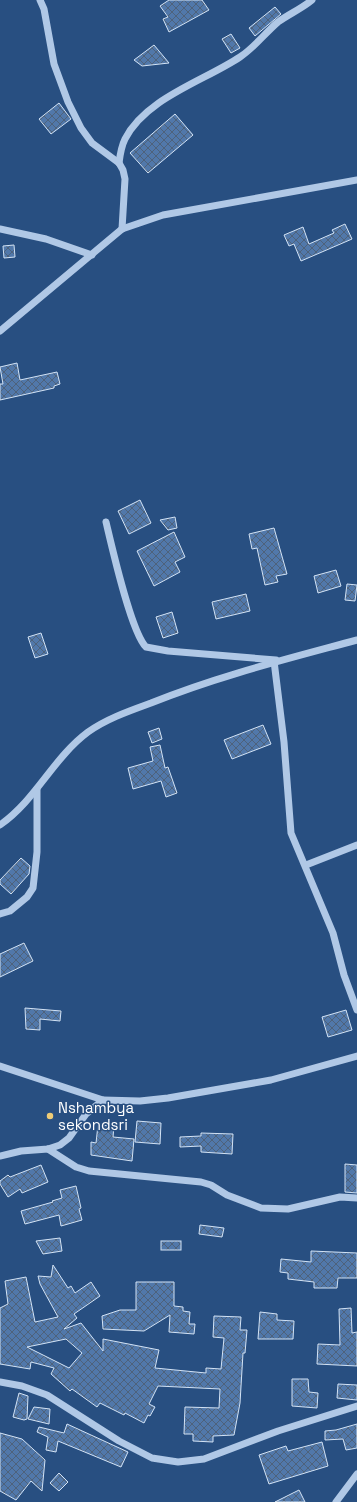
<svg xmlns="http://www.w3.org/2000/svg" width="357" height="1502" viewBox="0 0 357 1502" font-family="'Space Grotesk',sans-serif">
  <defs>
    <pattern id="building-cross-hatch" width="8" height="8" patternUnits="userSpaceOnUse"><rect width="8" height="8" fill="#5178aa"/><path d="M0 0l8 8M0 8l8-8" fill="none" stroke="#4e627b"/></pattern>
  </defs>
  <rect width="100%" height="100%" fill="#284f81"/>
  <g fill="url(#building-cross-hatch)" stroke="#d3e3f5" fill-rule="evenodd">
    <path d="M169,0h33l7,10 -40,22 -6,-13 5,-2 -8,-11z"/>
    <path d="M275,7l6,7 -26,22 -6,-8z"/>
    <path d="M231,34l9,14 -9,5 -9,-14z"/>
    <path d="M154,45l15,18 -27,3 -8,-6z"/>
    <path d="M59,103l12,16 -20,15 -12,-15z"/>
    <path d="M175,114l18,21 -45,38 -18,-20z"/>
    <path d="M345,224l7,15 -51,22 -7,-17 -5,2 -5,-11 19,-8 6,17 25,-11 -2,-3z"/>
    <path d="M14,245l1,12 -11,1 -1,-12z"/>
    <path d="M17,363l3,17 37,-8 3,12 -6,2v2l-54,12v-16h3l-3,-17z"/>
    <path d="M140,500l11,23 -22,11 -11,-23z"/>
    <path d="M175,517l2,11 -9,2 -8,-10z"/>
    <path d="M274,528l13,46 -11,2 2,6 -13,3 -8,-37 -5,1 -3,-15z"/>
    <path d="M174,532l11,25 -10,5 5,10 -26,14 -17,-35z"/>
    <path d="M336,570l5,16 -23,7 -4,-17z"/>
    <path d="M347,584l10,1 -2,16 -10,-1z"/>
    <path d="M246,594l4,17 -34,8 -4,-17z"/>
    <path d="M172,612l6,21 -15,5 -7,-21z"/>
    <path d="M41,633l7,21 -13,4 -7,-21z"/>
    <path d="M263,725l8,19 -39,15 -8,-19z"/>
    <path d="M159,728l3,11 -10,4 -4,-11z"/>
    <path d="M160,745l5,23 3,-1 9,26 -11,4 -5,-16 -28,8 -5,-21 25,-7 -3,-14z"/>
    <path d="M21,858l9,8 -1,8 -18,20 -11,-10v-4z"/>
    <path d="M24,943l9,18 -33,16v-23z"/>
    <path d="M25,1008l36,3 -1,10 -20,-2v11l-14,-1z"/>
    <path d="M346,1010l6,20 -24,7 -6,-20z"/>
    <path d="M137,1121l24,2 -1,21 -25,-2z"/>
    <path d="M98,1125l16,1 -1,11 21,2 -2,22 -41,-6v-13l5,1z"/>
    <path d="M201,1133l32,1 -1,20 -31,-2v-6l-21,1v-10l21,-1z"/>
    <path d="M345,1164l12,1v28l-12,-1z"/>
    <path d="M41,1165l7,17 -26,11 -2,-4 -12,8 -8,-13v-3l8,-6 2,2z"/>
    <path d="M76,1186l5,22 -2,1 3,11 -21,6 -2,-11 -34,9 -4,-13 32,-9 -1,-1 10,-3 -2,-8z"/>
    <path d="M200,1225l24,3 -2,9 -23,-3z"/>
    <path d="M60,1238l2,13 -19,3 -7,-13z"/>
    <rect x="161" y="1241" width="20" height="9"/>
    <path d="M311,1251l46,2v25h-19l-1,10h-23v-6l-26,-3v-6l-8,-1 1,-13 30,3z"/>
    <path d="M53,1265l15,23 3,-2 4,7 16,-11 9,14 -26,18 3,4 -13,11 17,-6 22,28v-12l56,11 -4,18 51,5v-5l15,1 3,-31 -11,-1 1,-21 27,1 -1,13h7l-2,23h-2l-3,50 -6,32 -21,1v6l-20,-1v-7h-9l1,-27 34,1 1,-19 -62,-3 -9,18 6,3 -5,9 -2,-1 -4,8 -19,-10 -1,2 -24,-12 -3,4 -25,-18 -2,2 -19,-17 3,-6 -23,-6 -1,7 -30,-5v-56l8,-4 -3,-23 21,-4 9,45 23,-5 -18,-33 -2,-8 13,1zM66,1339l16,14 -13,15 -42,-21z"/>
    <path d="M136,1282h38v24l9,1v4l7,1 -1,12h6l-1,10 -25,-2 1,-17 -26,16 -41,-2 -1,-13 18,-6h16z"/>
    <path d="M351,1308l1,25 5,-1v34l-40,-2 1,-20 22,1 -1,-36z"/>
    <path d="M260,1312l17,2v6l17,1 -1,18h-35z"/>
    <path d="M292,1379h16l1,13 9,1 -1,15 -25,-2z"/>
    <path d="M338,1384l19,1v15l-20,-2z"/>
    <path d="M19,1393l9,3 -1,23 -3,1 -11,-3z"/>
    <path d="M34,1407l16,2 -1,15 -21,-5z"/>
    <path d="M67,1424l61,28 -7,15 -63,-26 -2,11 -10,-2 2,-13 -11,-5 2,-5 25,6z"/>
    <path d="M357,1424v24l-11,2 -3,-11 -18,1v-9l11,-1z"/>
    <path d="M0,1433l22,6 23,21 -3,31 -11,-10 -15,19 -16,-9z"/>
    <path d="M322,1442l6,24 -59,18 -10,-29 27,-9 2,5z"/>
    <path d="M59,1473l9,9 -9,9 -9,-8z"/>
    <path d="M299,1490l6,12h-30z"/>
  </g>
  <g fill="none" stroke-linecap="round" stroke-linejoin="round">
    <g stroke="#b0c8e6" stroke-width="7">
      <path d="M40,0l4,9 10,55 14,38 13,26 11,15 27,20 4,7 2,9 -3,50"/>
      <path d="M119,163c1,-8 2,-16 6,-24 21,-41 79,-58 115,-82 15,-10 25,-24 38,-35 11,-8 23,-13 34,-22"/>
      <path d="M0,229l46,10 46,16"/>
      <path d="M0,331l122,-102 41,-14 194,-35"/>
      <path d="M106,522c6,25 25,110 40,125l22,4 108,9"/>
      <path d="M274,661l10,81 7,91 42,100 11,42 13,35"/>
      <path d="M0,825c36,-25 53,-67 88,-93 18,-13 41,-21 63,-29 67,-27 136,-44 206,-63"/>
      <path d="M306,865l51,-20"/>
      <path d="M0,914l10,-3 17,-14 6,-9 4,-36v-63"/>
      <path d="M0,1066l103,34"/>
      <path d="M48,1149l28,18 13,4 112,11 10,3 16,10 34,13 27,1 52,-12 17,1"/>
      <path d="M0,1156l21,-5 27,-2 12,-4 9,-7 17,-24 17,-14 37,1 28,-3 103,-18 86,-24"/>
      <path d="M0,1382l22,4 25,9 72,46 33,17 26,4 26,-3 74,-28 79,-25"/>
      <path d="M336,1502l21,-28"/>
    </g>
  </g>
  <circle fill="#ec7" stroke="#284f81" stroke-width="1.5" cx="50" cy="1116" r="4"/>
  <g text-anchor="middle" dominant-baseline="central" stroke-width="3" stroke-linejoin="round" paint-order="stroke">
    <g font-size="15" fill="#fff" stroke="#284f81" text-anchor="start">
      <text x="58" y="1107">Nshambya<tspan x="58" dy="17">sekondsri</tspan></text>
    </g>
  </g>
</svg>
